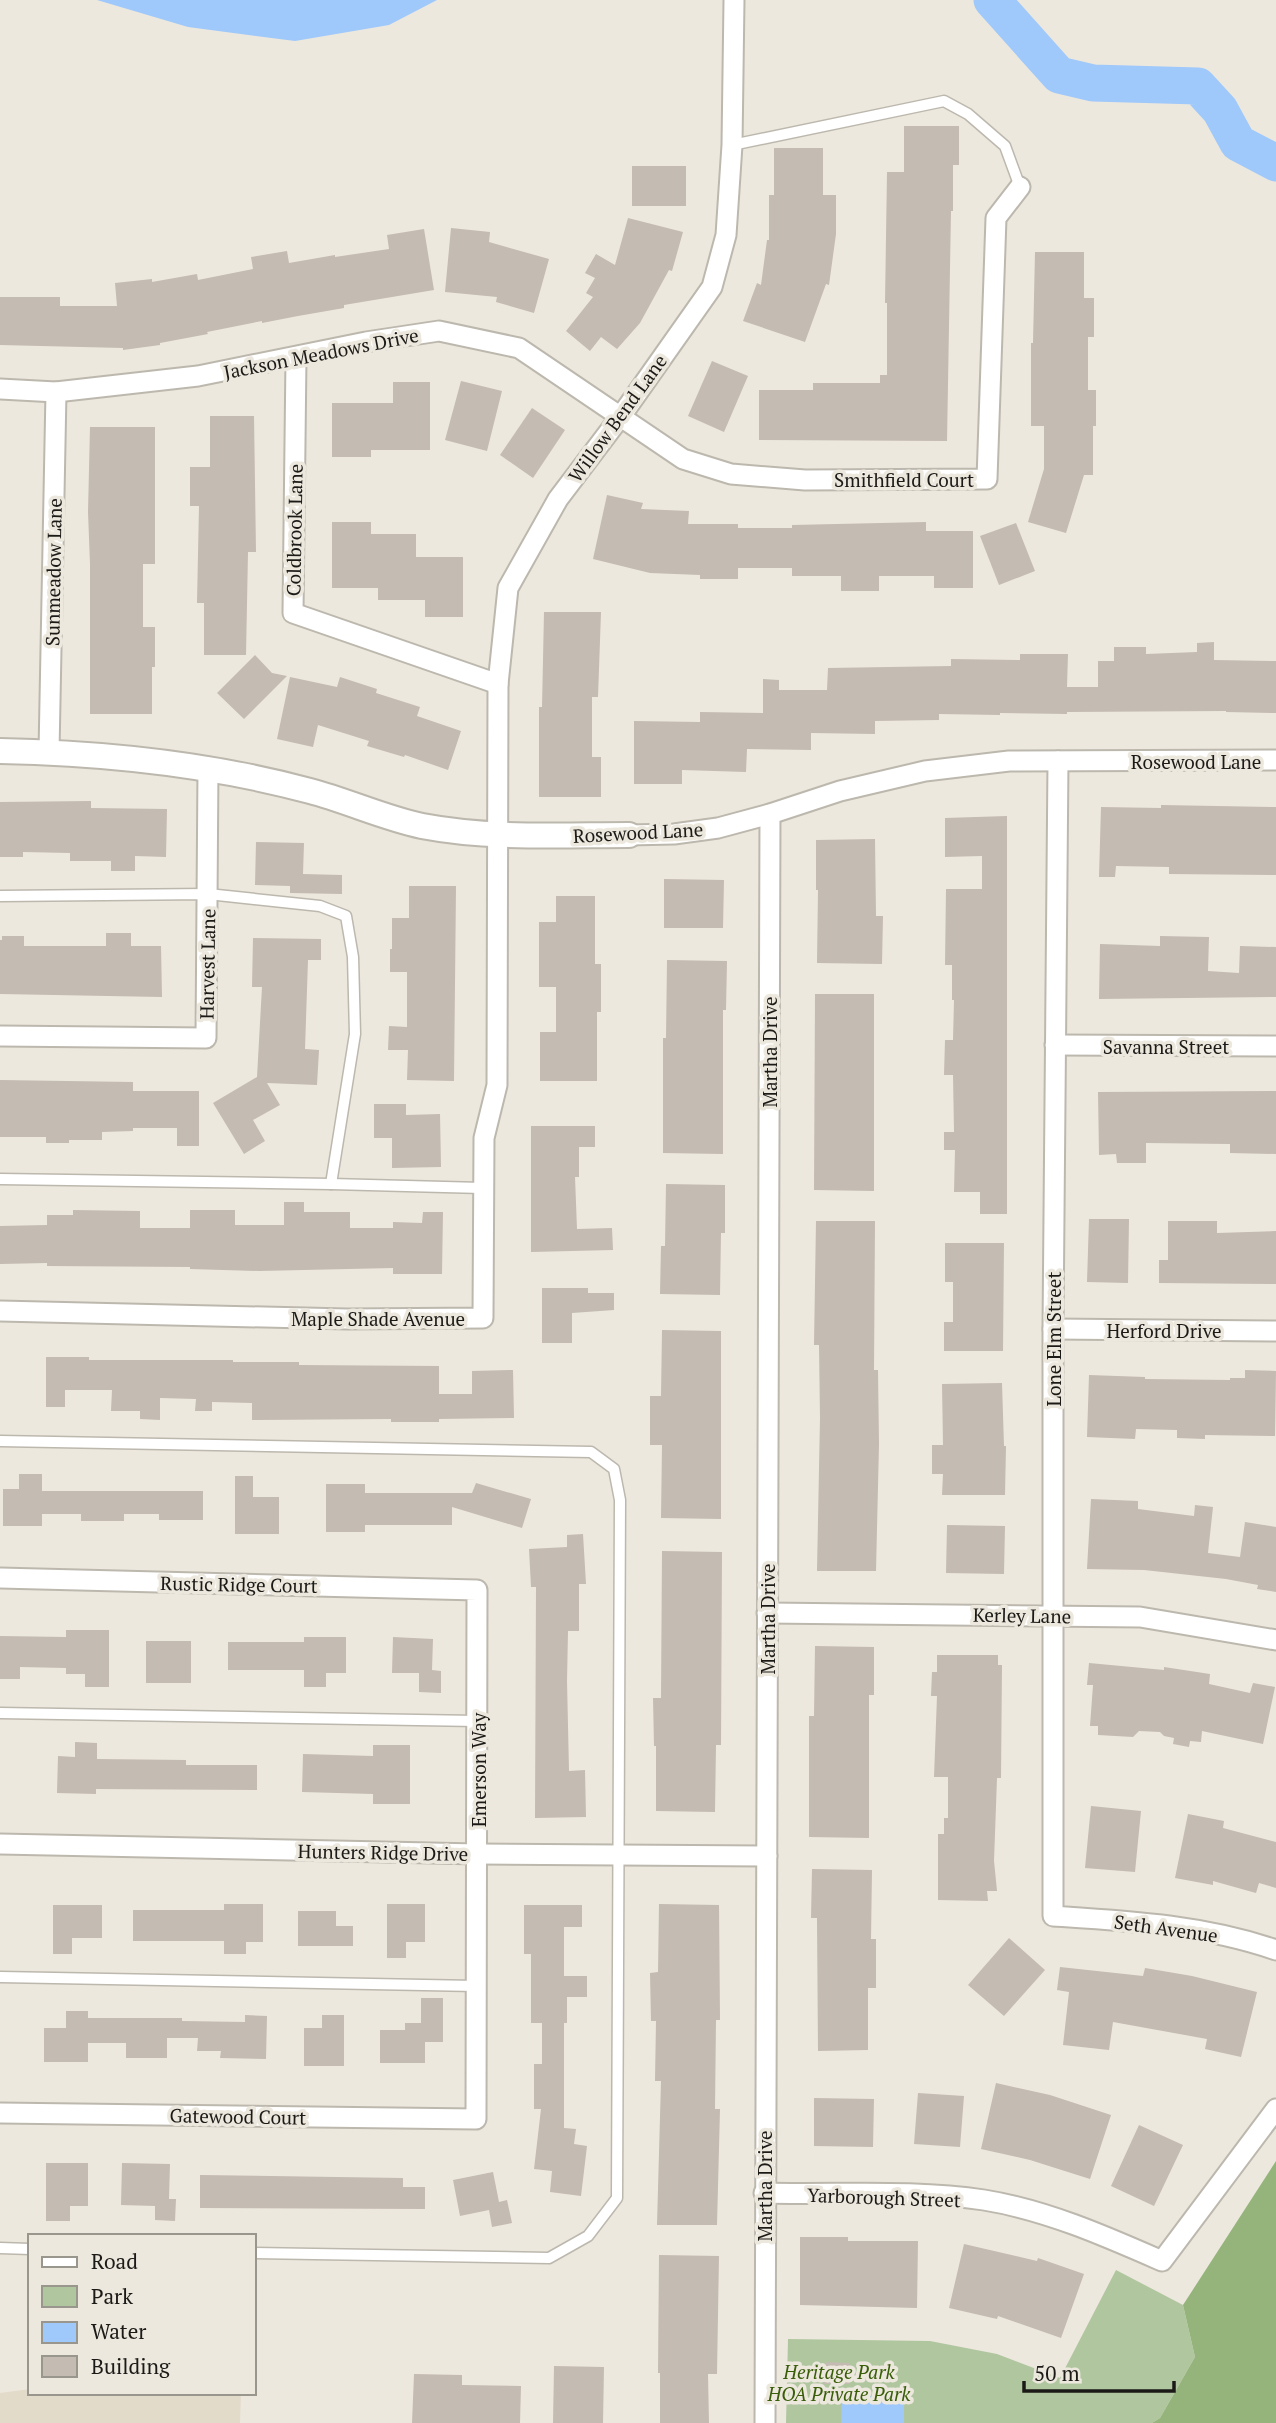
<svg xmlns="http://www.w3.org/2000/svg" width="1276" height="2423" viewBox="0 0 1276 2423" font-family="'PT Serif',serif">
  <rect width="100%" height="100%" fill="#ece8de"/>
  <path fill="#e3dbca" d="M30,2389v4h211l-1,30h-240v-30z"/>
  <path fill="#b0c69f" d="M1116,2270l67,35 12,52 -35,61 -8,5h-366l2,-84 142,2 67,13 63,24z"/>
  <path fill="#95b47c" d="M1276,2161v262h-124l8,-5 35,-61 -12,-52z"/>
  <g fill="#9fc8fb">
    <path d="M97,0h340l-48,25 -94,16 -107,-14z"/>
    <path d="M842,2396l62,1v26h-63z"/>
  </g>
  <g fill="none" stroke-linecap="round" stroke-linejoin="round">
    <path stroke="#9fc8fb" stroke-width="37" d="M992,0l67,75 34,8 105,3 22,24 18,33 38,20"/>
  </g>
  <g fill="#c4bbb3">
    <path d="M904,126h55v39h-6v46h-2l-4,230 -188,-1v-50h54v-7h67v-8h7v-72h-2l2,-131h17z"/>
    <path d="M774,148h49v47h13v39l-7,51 -3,-1 -21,58 -62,-21 14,-38 4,2 6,-45h2v-45h5z"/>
    <rect x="632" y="166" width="54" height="40"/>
    <path d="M628,218l55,14 -11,39 -3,-1 -29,53 -23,26 -16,-12 -11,14 -24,-20 27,-34 -7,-4 9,-15 -10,-5 11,-19 19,11z"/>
    <path d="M451,228l39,4 -1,10 60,17 -15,54 -38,-11 1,-5 -52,-5z"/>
    <path d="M424,229l10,61 -90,15v3l-46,8 -36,7v-2l-55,11 1,2 -48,9v2l-37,5v-2l-123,-3v-48h60v9h57l-2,-23 37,-4v3l45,-8 1,6 55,-11 -2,-12 36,-6 2,12 46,-8v2l54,-8 -2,-14z"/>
    <path d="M1035,252h49v46h10v39h-6v53h8v36h-3v49h-9l-18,58 -38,-11 16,-53v-43h-13v-83h2z"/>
    <path d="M712,361l36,15 -24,56 -36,-16z"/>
    <path d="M461,381l41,10 -15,60 -42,-11z"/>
    <path d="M393,382h37v68h-59v7h-39v-54h61z"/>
    <path d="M532,408l33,22 -32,48 -33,-23z"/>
    <path d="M210,416h44l2,136h-8l-2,103h-42v-52h-7l2,-97h-9v-39h20z"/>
    <path d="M90,427h65v137h-12v63h12v40h-3v47h-62v-150l-2,-52z"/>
    <path d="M607,495l36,8 -2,6 48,2 -1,13h50v4h54v-3l134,-3v9h47v57h-39v-12h-55v15h-38v-15h-49v-8h-54v11h-38v-4l-50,-2 -57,-14z"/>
    <path d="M332,522h39v12h45v23h47v60h-38v-17h-47v-12h-46z"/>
    <path d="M1016,523l19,48 -36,14 -19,-49z"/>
    <path d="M544,612h57l-3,85h-6v60h9v40h-62v-90h3z"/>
    <path d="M1214,642v18l62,1v52l-50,-1v-1l-159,1v2l-67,-1v2l-61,-1v6l-64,1v13l-64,-1v17l-64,-1 -1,23 -64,-2v14h-48v-63l66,1v-10l63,1v-34l16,1v10h48l1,-22 123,-2v-7l69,1v-6h48l-1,33h31v-26h16v-14h32v7l51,-2v-9z"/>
    <path d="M255,655l17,18 15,3 -43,43 -27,-26z"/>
    <path d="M290,677l47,10 3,-10 37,12 -1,4 44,14 -3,9 44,15 -13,39 -43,-15 -1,2 -37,-11 2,-5 -51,-16 -5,22 -36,-8z"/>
    <path d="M91,801v7l76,1 -1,48 -31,-1v15h-24v-10h-41v-8l-47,-1v5h-23v-55z"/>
    <path d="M1161,805l115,2v68l-107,-1v-7l-53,-1 -1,11h-16l2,-70 60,1z"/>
    <path d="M1007,816v398h-27v-22h-26l1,-42h-11v-18h10l-1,-57h-9l1,-35h8l1,-40h-2v-35h-7l1,-76h36v-33l-37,1v-39z"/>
    <path d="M875,839l1,77h7l-1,48 -65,-1 1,-73h-2v-50z"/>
    <path d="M256,842l48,1 -1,31 39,1v19l-52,-1v-7l-35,-1z"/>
    <path d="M664,879l60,1 -1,48h-59z"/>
    <path d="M409,886h47l-2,195 -47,-1 1,-30h-20l1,-24 18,1v-55h-17v-23h2v-31h17z"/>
    <path d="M556,896h39v68h6v48h-4v69h-57v-49h16v-45h-17v-65h17z"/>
    <path d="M106,933h25v13h30l1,51 -162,-3v-54h2v-4h22v10h82z"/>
    <path d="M1160,936l49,1 -1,34 31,2 1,-27 36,1v50l-177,2 1,-55 60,2z"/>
    <path d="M253,938l68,1v21h-13l-3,89 14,1 -2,35 -50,-2 13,22 -27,15 12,21 -21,13 -31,-51 44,-26 5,-90h-10z"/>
    <path d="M667,960l60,1 -1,49h-3v144l-60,-1v-115h3z"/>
    <path d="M815,994h59v197l-60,-1z"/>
    <path d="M0,1080l133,2v9h66v55h-22v-18h-44v3l-31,1v8h-33v3h-23v-6h-46z"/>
    <path d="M1276,1091v63l-46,-1v-9l-84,-1v20h-29l-1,-9 -17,1 -1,-63z"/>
    <path d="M374,1104h32v11l34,-1 1,53 -49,1v-30h-18z"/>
    <path d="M531,1126h64v21h-16v30h-4l2,52 35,-1 1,22 -82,2z"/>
    <path d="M666,1184l59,1v48h-4l-1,62 -60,-1 1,-48h4z"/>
    <path d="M284,1202h20v10h46v16h43v-6l29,1 1,-11h20l-1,62h-49v-6l-134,3 -69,-2v-2l-143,-1v-3l-47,1v-38l47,-1v-10h26v-5l67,1v17h50v-18h45v15h49z"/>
    <path d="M1089,1219h40l-1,64 -41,-1z"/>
    <path d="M816,1221h59l-1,149h4l1,74 -3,127h-59l3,-153 -1,-73h-5z"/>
    <path d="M1168,1221h49v12l59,-2v53l-117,-1v-23h9z"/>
    <path d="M945,1243h59l-1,108h-59v-29h9v-40h-8z"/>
    <path d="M542,1288h46v5h26v17l-42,3v30h-30z"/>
    <path d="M662,1330l59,1v188l-60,-1 1,-73h-12v-49h11z"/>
    <path d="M46,1357h43v3h144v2h66v3l140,1v28h33v-23l41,-1 1,48 -75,1v3h-48v-3l-139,1v-17l-40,-1v9h-17l1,-12 -36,-1v22l-20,-1v-8h-29l1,-21h-47v17h-19z"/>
    <path d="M1245,1370l31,1 -1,65 -70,-1v4l-28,-1v-8l-41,-1 -1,10 -48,-2 2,-62 56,2v2l85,1v-2h15z"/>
    <path d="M1002,1383l2,63h2l-1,49h-63l1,-21h-11v-29h11l-1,-61z"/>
    <path d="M19,1474h23v17h161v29h-44v-6h-35v7h-43v-7h-39v12h-39v-37h16z"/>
    <path d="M235,1476h18v21h26v37h-44z"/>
    <path d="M476,1483l55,16 -9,29 -70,-21v18h-87v7h-39v-48h39v9h107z"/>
    <path d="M1091,1499l47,2v8l56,7 1,-11 18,2 -5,46 32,4 5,-35 31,5v65l-19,-3 1,-4 -32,-6 -82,-9 -57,-1z"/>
    <path d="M947,1525l58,1 -1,48 -58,-1z"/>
    <path d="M583,1534l3,50h-7v47h-11l-1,50 2,90 16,-1 1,47 -51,1 1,-231h-5l-2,-38 38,-2v-12z"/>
    <path d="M662,1551l60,1 -1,193h-5l-1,67 -59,-1v-65h-2l-1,-48h8z"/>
    <path d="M66,1630h43v57h-24v-13h-19v-6l-46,-1v12h-20v-43l66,1z"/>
    <path d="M304,1637h42v36h-20v14h-22v-17h-76v-28h76z"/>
    <path d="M393,1637l40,2 -1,31 9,1v22l-22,-1v-19h-27z"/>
    <rect x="146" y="1641" width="45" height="42"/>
    <path d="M815,1646l59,1v48h-5v143l-60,-1v-121h5z"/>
    <path d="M937,1655h61v10h4l-1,113h-4l-3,83 3,30h-10l1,10 -50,-1v-66h6v-16h4v-41h-14l3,-81h-6l1,-24h5z"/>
    <path d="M1089,1663l75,7v-3l46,7 -1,10 41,9 3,-10 22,4 -12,57 -61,-13 -1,11 -11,-1 -1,6 -16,-3 1,-6 -10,-2 -4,-4 -21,-1 -6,6 -35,-2v-9h-8l3,-41h-6z"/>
    <path d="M75,1742l22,1v16l89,1v5h71v25l-161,-1v5l-39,-1 1,-37 17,1z"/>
    <path d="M373,1745h37v59h-37v-10l-71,-2 1,-38 70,2z"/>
    <path d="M1091,1806l50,5 -6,61 -50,-4z"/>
    <path d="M1188,1814l36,7 -1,7 53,14v46l-17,-5 -3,10 -43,-12v4l-38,-7z"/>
    <path d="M812,1869l60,1 -1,69h5v49h-8v62l-50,1 -1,-133h-6z"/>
    <path d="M224,1904h39v38h-17v12h-22v-13h-91v-31h91z"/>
    <path d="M387,1904h38v38h-19v16h-19z"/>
    <path d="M659,1904l60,1 1,115h-4l-1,89h5l-3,116h-60l4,-144h-6l1,-60h-5l-1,-48 8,-1z"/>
    <path d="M53,1905h49v33h-30v16h-19z"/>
    <path d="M524,1905h58v22h-18v49h23v21h-20v26h-3v105l12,1 -2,15 13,2 -6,50 -31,-4 2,-21 -18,-2 7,-60h-7v-45h8v-41h-11v-69h-7z"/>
    <path d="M298,1911h38v15h17v20h-55z"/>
    <path d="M1009,1938l36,32 -41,46 -36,-31z"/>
    <path d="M1060,1967l83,9 2,-8 47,8 65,16 -16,65 -36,-8 2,-10 -94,-17 -4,28 -46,-5 6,-53 -12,-2z"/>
    <path d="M421,1998h22v44h-18v21h-45v-33h25v-7h16z"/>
    <path d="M66,2011h22v7h94v3l63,1v-7l22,1 -1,43 -46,-1 1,-7h-24l1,-13h-31v20h-41v-15h-38v19h-44v-34h22z"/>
    <path d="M322,2015h22v51h-40v-38h18z"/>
    <path d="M996,2083l54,12 61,20 -21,64 -60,-19 -49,-11z"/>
    <path d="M918,2093l46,3 -4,51 -46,-3z"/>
    <path d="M814,2098l60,1 -1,48 -59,-1z"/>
    <path d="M1139,2125l44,20 -29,61 -43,-20z"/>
    <path d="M46,2163h42v43h-18v15h-24z"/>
    <path d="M122,2163l48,1 -1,35h7l-1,22 -20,-1v-14l-34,-1z"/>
    <path d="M493,2172l6,30 8,-2 5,23 -20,4 -3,-17 -29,6 -7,-36z"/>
    <path d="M200,2175l203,3v9h22v22l-225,-1z"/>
    <path d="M800,2237h48v4h70l-1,67 -117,-3z"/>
    <path d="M964,2244l73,17 1,-3 46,16 -23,64 -63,-22 -1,3 -48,-11z"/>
    <path d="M659,2255l60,1 -2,118h-9l1,49h-49v-50h-2z"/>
    <path d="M825,2362l24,1v21h-25z"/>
    <path d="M554,2366l50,1 -1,56h-50z"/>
    <path d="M414,2374l48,1v10l59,1 -1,37h-108z"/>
  </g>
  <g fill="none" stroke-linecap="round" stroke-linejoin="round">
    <defs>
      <g id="service">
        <path d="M732,145l212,-44 24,13 37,32 15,41"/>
        <path d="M0,896l208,-2 112,12 26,10 7,41 2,77 -24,150 -331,-5"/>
        <path d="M331,1184l151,4"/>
        <path d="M0,1441l591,11 23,17 6,31 -3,698 -29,38 -39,22 -295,-5"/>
        <path d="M0,1713l477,8"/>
        <path d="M0,1977l476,9"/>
        <path d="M0,2248l30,1"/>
      </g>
      <g id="minor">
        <path d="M296,357l-3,256 205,71"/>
        <path d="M0,389l56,3 142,-16 168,-34 73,-11 80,17 164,111 48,15 74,6 182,-1 9,-261 24,-31"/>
        <path d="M49,752l7,-360"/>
        <path d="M1058,761l-5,568v587c76,5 151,9 223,34"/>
        <path d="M629,835l45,-1 44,-6 52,-14 70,-23 85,-20 84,-10 267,-1"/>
        <path d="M0,1036l206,2 2,-271"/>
        <path d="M1055,1045l221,1"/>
        <path d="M0,1311l347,8 136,-1 1,-180 13,-53 1,-401 10,-96 50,-89 63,-83 91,-129 14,-52 6,-90 2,-145"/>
        <path d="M1053,1329l223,2"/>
        <path d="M0,1578l477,12 -1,529 -476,-6"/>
        <path d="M767,1613l373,4 136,23"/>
        <path d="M0,1844l478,10 289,2"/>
        <path d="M764,2193c73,2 148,-4 220,7 62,10 121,36 178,61l114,-152"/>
        <path d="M765,2423l5,-1609"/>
      </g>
      <path id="tertiary" d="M0,751c104,2 210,13 310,40 38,10 74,27 112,35 68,13 138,9 207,9"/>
    </defs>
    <use href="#service" stroke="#bdb8ae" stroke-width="13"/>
    <use href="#minor" stroke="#bdb8ae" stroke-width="23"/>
    <use href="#tertiary" stroke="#bdb8ae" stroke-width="28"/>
    <use href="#service" stroke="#fff" stroke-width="10"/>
    <use href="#minor" stroke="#fff" stroke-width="19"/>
    <use href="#tertiary" stroke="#fff" stroke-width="24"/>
  </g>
  <g text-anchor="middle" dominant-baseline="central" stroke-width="7" stroke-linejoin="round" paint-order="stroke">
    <g font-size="19" fill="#1c1a17" stroke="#ece8de">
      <text transform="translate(321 353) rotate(-11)">Jackson Meadows Drive</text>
      <text transform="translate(617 418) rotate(-54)">Willow Bend Lane</text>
      <text x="904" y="479">Smithfield Court</text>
      <text transform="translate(294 530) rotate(-89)">Coldbrook Lane</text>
      <text transform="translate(53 572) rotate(-89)">Sunmeadow Lane</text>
      <text x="1196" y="761">Rosewood Lane</text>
      <text transform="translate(638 832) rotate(-3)">Rosewood Lane</text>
      <text transform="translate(207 964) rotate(-89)">Harvest Lane</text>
      <text x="1166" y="1046">Savanna Street</text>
      <text transform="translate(769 1052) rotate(-90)">Martha Drive</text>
      <text x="378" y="1318">Maple Shade Avenue</text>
      <text x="1164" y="1330">Herford Drive</text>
      <text transform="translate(1053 1339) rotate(-90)">Lone Elm Street</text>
      <text transform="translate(239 1584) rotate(1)">Rustic Ridge Court</text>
      <text transform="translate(1022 1615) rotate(1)">Kerley Lane</text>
      <text transform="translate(767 1619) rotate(-90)">Martha Drive</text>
      <text transform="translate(478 1770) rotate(-90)">Emerson Way</text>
      <text transform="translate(383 1852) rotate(1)">Hunters Ridge Drive</text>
      <text transform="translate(1166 1928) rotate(8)">Seth Avenue</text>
      <text transform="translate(238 2116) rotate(1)">Gatewood Court</text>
      <text transform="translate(764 2186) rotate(-90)">Martha Drive</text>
      <text transform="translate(884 2197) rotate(2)">Yarborough Street</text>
    </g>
    <g font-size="19" font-style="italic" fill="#395d09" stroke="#ece8de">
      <text x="839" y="2371">Heritage Park<tspan x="839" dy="22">HOA Private Park</tspan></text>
    </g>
  </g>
  <rect x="28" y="2234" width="228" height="161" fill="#ece8de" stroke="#99968e" stroke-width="2"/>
  <rect x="42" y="2257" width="35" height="10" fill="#ffffff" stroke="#99968e" stroke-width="2"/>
  <text x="91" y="2269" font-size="21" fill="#1c1a17">Road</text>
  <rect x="42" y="2286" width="35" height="21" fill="#b0c69f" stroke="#99968e" stroke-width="2"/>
  <text x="91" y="2304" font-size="21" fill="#1c1a17">Park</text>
  <rect x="42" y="2322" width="35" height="21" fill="#9fc8fb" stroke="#99968e" stroke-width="2"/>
  <text x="91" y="2339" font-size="21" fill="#1c1a17">Water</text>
  <rect x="42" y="2356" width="35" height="21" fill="#c4bbb3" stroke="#99968e" stroke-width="2"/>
  <text x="91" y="2374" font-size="21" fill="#1c1a17">Building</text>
  <path d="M1024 2381v10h150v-10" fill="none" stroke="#1c1a17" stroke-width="3.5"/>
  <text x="1034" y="2381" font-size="21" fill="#1c1a17" stroke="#ece8de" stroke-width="5" paint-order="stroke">50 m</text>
</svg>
